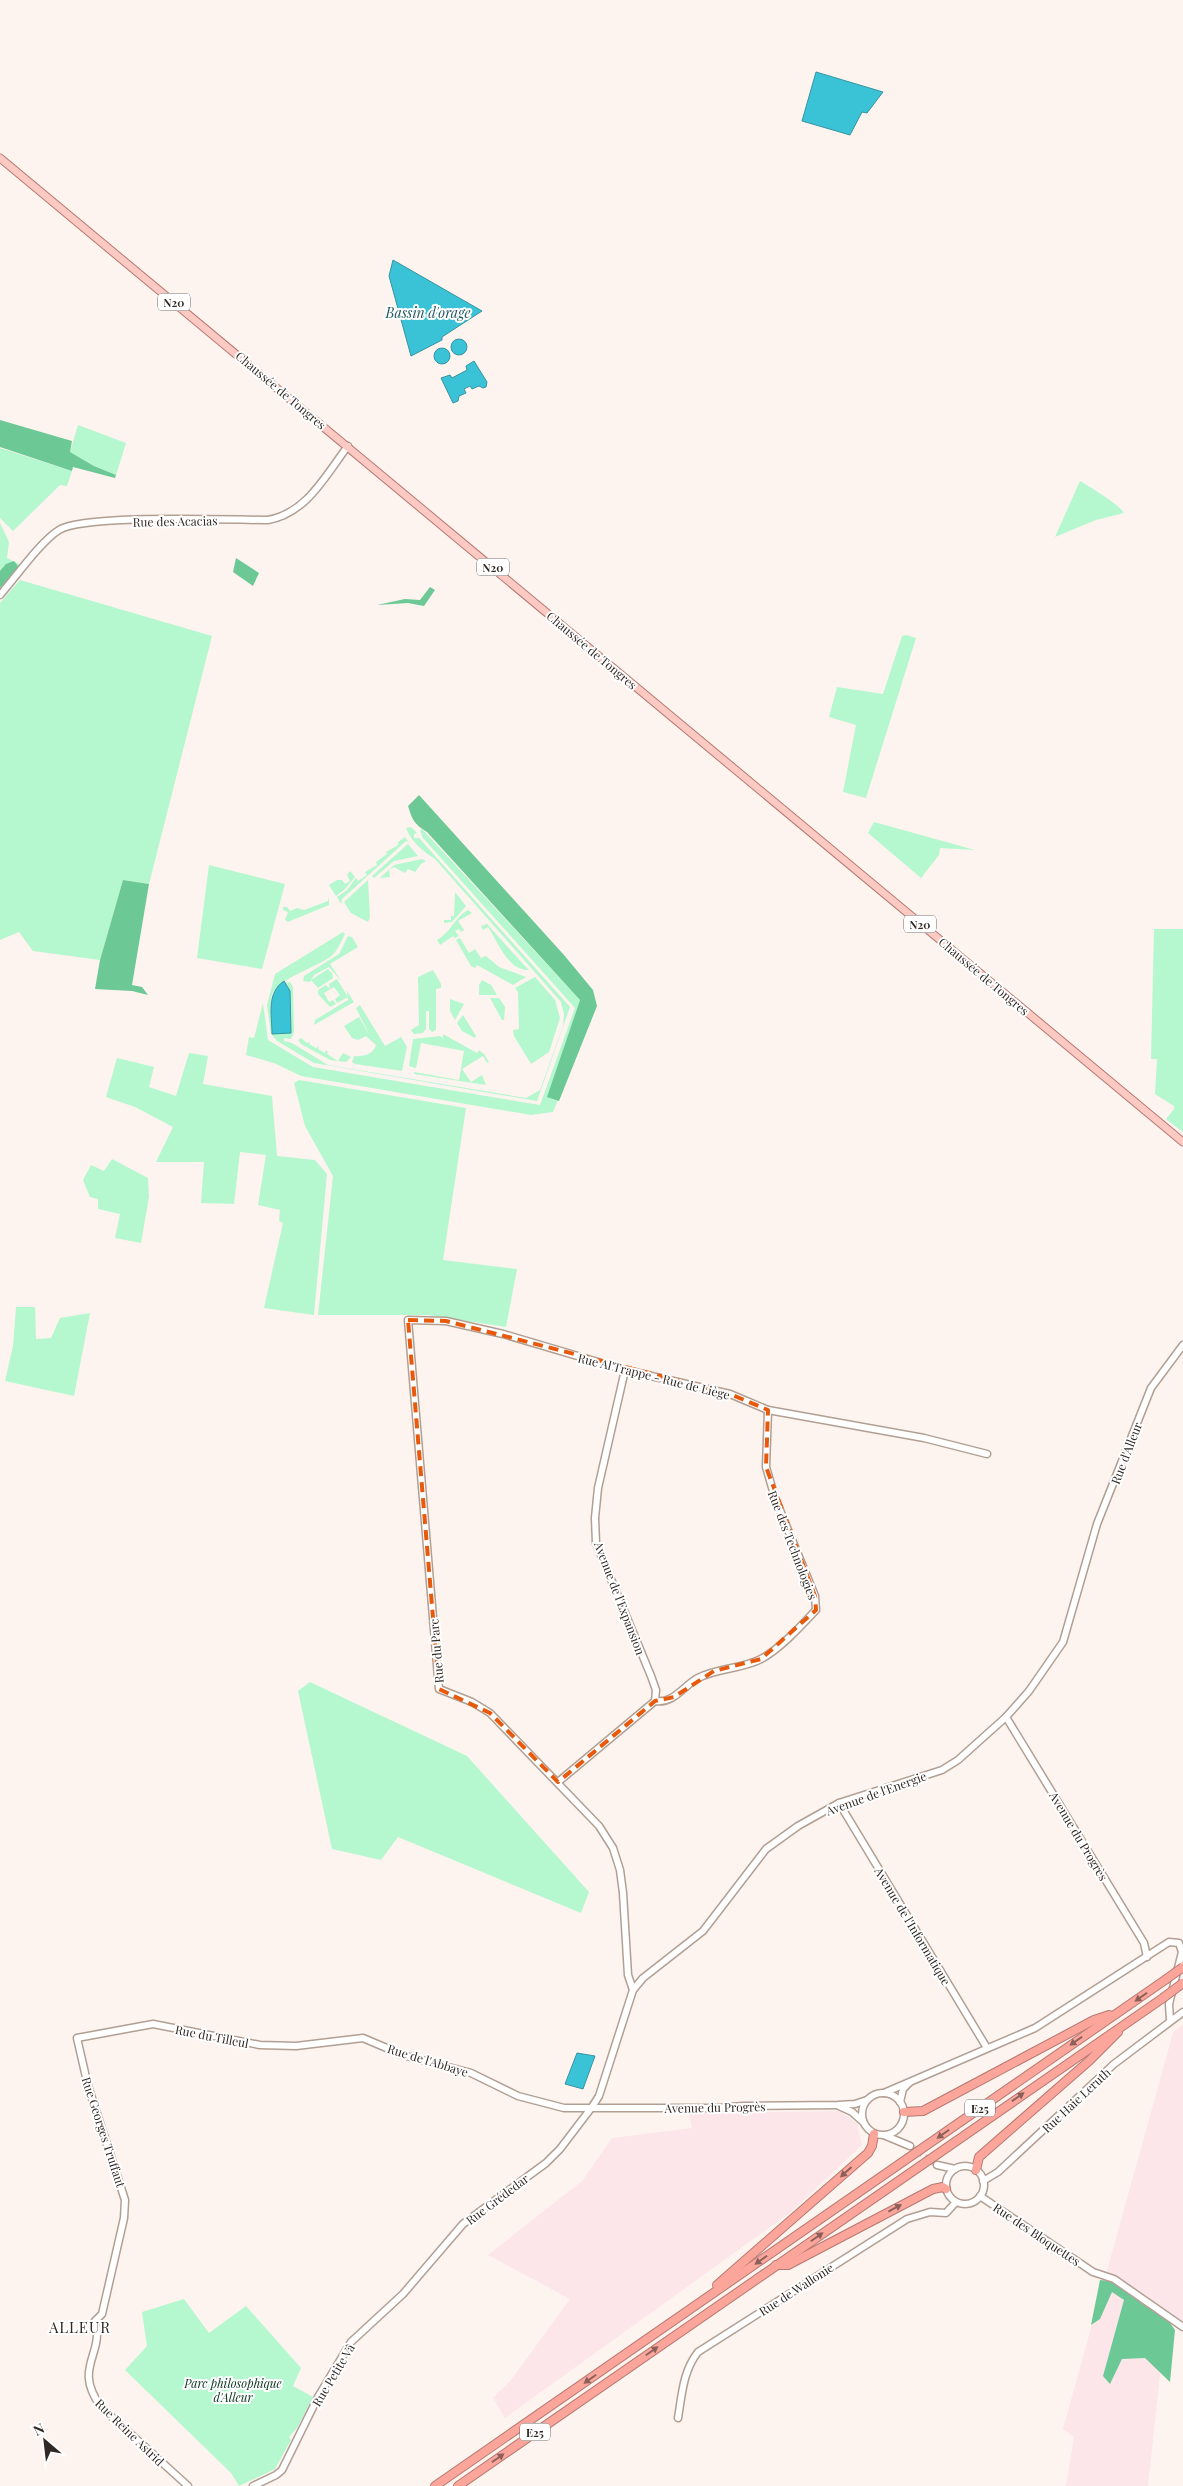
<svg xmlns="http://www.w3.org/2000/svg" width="1183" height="2486" viewBox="0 0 1183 2486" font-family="'Playfair Display',serif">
  <rect width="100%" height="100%" fill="#fdf4ef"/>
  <g fill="#fce6e9">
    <path d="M1183,2024v298l-16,-12 -19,176h-82l8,-49 -11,-8 110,-396z"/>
    <path d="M839,2111l18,12 5,22 -71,67 -286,206 -12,-20 18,-18 59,-81 -82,-44 94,-74 30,-43 80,-10 -3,-15z"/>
  </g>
  <g fill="#b5f7cf">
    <path d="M78,425l48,18 -10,32 -22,-9 -24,-14z"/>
    <path d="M0,448l72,23 -5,15 -7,-1 -47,46 -13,-13z"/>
    <path d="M1080,481c10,6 40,24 44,32l-28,7 -41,17z"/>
    <path d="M0,523l9,19 -2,16 14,7 -21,27z"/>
    <path d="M20,580l192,56 -63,248 -26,-4 -23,80 -67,-9 -14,-19 -19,8v-337z"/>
    <path d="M906,635l10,3 -50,160 -23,-6 13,-67 -27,-8 8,-30 46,7 19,-58z"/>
    <path d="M874,822l101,28 -35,-2 -1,7 -18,23 -53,-45z"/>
    <path d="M411,827l6,6 -3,1v4h5l151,169 -33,94 -223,-38 -37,-22 -6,-7 -4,-29 8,-31 68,-42 2,2c-4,8 -8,18 -15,23 -14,10 -53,23 -58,37 -3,12 0,27 0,39l18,-42 -5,-8 5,-1 3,5 1,45 -3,7 -7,-1v3l8,2 36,22 198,33 14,-8 23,-64 1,-12 -3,-12 -126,-143c-11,-7 -24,-17 -29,-31z"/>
    <path d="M422,829l158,171 -32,96 10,4 -5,12 -22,3 -230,-39 -27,-13 -28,-8 3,-18 5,1 9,-35 5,37 45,27 227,38 35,-97 -152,-170 -3,-7z"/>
    <path d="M405,837l4,6 -3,-2 -64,58 -1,5 -4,-7 10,-7 9,-12 2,3 9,-6 -2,-3 12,-7 -1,-3 11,-8 -1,-2 12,-7v-3z"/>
    <path d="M408,844l10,12 -24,5 -20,17 -2,-2z"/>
    <path d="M422,859l4,2 -5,3 -6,8 -7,-3 -3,4 -11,-6 -5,3 1,7 -10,1 14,-13z"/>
    <path d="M209,865l76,19 -23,85 -65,-11z"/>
    <path d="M350,871l5,6 -10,12 -9,7 -7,-11 8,-5h5l3,4 5,-3 -3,-6z"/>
    <path d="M368,880l2,37 -2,5 -17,-9 -7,-11z"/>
    <path d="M455,892l11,14 -14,16 -8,1v-3h7v-4h3z"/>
    <path d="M329,897v8l-41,17 -3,-2 3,-8 -5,-2v-3h4l3,4 7,-3 7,2 24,-9z"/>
    <path d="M468,910l4,3 -14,8 6,9 -3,2 -2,-3 -4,2 4,5 -4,2 -2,-2 -13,9 -3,-5c15,-9 18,-23 31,-30z"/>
    <path d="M487,924l36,40 6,6c-21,1 -31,-28 -41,-43l-5,3 -2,-4z"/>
    <path d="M1154,929h29v203l-17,-13 8,-10v-3l-19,-12 2,-35h-6z"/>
    <path d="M348,936l4,1 6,10 -28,17 12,18 -13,-15 -15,8 -4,7 -7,-1 1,-5 35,-22z"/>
    <path d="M460,938l9,15 6,-4 6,9 5,-2 13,11 27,10 -13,8 -36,-20 -2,3 -4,-2 -15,-26z"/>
    <path d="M328,969l4,4 1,5 -15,10 -7,-8z"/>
    <path d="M433,970l8,14v4l-5,1v41l-4,2 -3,-3v-18h-3v18l-3,4 -9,1 -3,-4 8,-5 -1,-48z"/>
    <path d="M535,977l20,23 5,18 -11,34 -18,12 -17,-28 -1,-6 6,-1 -1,-37 -3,-4z"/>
    <path d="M337,979l11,18 -11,6 -2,-4 5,-4 -6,-8 -10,6 5,9 4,-2 3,4 -6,3 -12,-13v-4l8,-5 4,4 -1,-5z"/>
    <path d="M482,980l9,5 6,10h-18v-10z"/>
    <path d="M347,991l7,11 -40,23 1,-5 33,-20z"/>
    <path d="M490,998h9l6,9 -1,13h-2z"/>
    <path d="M450,999l14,5 -9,16 -5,-9z"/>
    <path d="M360,1005l25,41 16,-9 6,10 -5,24 -47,-7 -3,-2 2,-6c9,1 20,-2 22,-11l-10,-9 -8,4 -6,-2 -8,-12 15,-9 11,19 -14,-28z"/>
    <path d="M463,1015l13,21 -1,2 -13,-7 -5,-8z"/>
    <path d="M443,1034l34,19 2,-3 5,4 5,8 -2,1 -4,-7 -21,13 9,13 11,-7 4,10 -72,-11v-2l45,8 5,-29 -43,-8 -5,25 -7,-2 4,-27 27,-3 3,2z"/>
    <path d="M301,1038l6,5 3,-1 -1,2 7,4 3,-2 -1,3 7,4 1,-3 2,2 -1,2 11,7 5,-8 8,4 -5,5 -16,-2 -29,-16 -3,-4z"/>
    <path d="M189,1053l19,3 -5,28 69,12 5,60 38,4 12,14 -13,141 -50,-7 19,-85 -4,-2 1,-11 -22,-5 8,-50 -26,-3 -6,52 -33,-1 3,-41h-48l17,-35 -38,-20 -29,-10 11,-39 37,9 -5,20 27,9z"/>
    <path d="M299,1080l167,28 -23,152 74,9 -11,58 -78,-12h-110l15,-139 -28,-50 -11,-43z"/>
    <path d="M112,1159l36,19 1,19 -8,46 -26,-5 5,-24 -22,-5v-10l-8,-2 -7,-17 8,-15 13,6z"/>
    <path d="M16,1307h19l1,32 15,-1 9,-20 30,-5 -16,83 -69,-15 8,-35z"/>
    <path d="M310,1682l157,74 122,136 -8,21 -183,-76 -17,23 -49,-11 -34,-158z"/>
    <path d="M184,2299l25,34 37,-27 55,62 -8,18 20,11 -16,31 -8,9 2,3 -16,29 -36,17 -8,-13 -106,-103 22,-24 -5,-34z"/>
  </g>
  <g fill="#6cc895">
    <path d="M0,420l72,21 -2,11 24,14 22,9 -1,3 -42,-11 -1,4 -72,-24z"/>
    <path d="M236,558l23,15 -6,13 -20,-14z"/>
    <path d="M14,561l4,5 -1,3 -17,19v-17l6,-7z"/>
    <path d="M430,587l5,3 -11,16 -16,-3 -31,2 28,-6 15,1z"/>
    <path d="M419,795l145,160 29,35 4,16 -38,95 -12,-4 33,-97 -153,-168c-13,-8 -15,-13 -19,-26z"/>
    <path d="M123,880l26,4 -17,101 10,2 6,8 -16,-4 -37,-2 5,-29z"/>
    <path d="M1100,2280l11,1 5,4 54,38 5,7 -5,52 -25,-24 -23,1 -12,25 -7,-8 21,-76 -12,-8 -12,27 -9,6z"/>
  </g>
  <g fill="#3ac3d6" stroke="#3794a1">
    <path d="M816,72l67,20 -16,21 -5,-1 -12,23 -48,-14z"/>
    <path d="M393,260l89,51 -40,26v3l-31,16 -22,-80z"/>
    <circle cx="459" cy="347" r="8"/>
    <circle cx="442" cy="356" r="8"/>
    <path d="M474,361l13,21 -1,5 -3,1 -4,-2 -7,3 -2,-3 -6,3 2,4 -7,3 -1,5 -5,2 -12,-25 9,-3 2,3 15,-8 -1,-4z"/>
    <path d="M284,981l6,10 1,42 -19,1c0,-19 -6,-41 12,-53z"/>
    <path d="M577,2053l18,3 -12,33 -18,-5z"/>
  </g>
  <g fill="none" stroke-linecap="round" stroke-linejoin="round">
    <path stroke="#d4cbc6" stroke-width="6" stroke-dasharray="6 3" stroke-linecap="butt" d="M910,2146l27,19"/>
    <defs>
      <g id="secondary">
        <path d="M0,595c16,-18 40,-53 59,-65 24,-16 171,-10 209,-10 39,-7 57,-44 80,-74"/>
        <path d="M655,1701c19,3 28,-15 43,-23 19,-10 44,-9 63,-19 19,-10 40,-33 55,-49l-1,-14 -40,-98 -9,-31 2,-57"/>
        <path d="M1006,1717l138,226 3,14"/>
        <path d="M558,1782l97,-81 1,-11 -5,-14 -55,-133 -1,-25 3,-30 27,-118"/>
        <path d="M839,1803l148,245"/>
        <path d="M633,1990l-5,-15 -5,-82 -3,-23 -7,-22 -14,-22 -109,-113 -18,-11 -33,-13 -31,-369 38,1 57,13 122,36 105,24 38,16 156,28 63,16"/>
        <circle cx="883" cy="2114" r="21"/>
        <path d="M884,2093l151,-65 134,-86 10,1 3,9 -13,52 1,16"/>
        <path d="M900,2102l3,-13 6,-6"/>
        <path d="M839,2106l13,6 10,9"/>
        <path d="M886,2136l24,10"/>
        <path d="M937,2165l18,4"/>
        <circle cx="965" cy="2185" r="19"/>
        <path d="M983,2181l15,-9 116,-108 69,-52"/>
        <path d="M980,2196l113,76 21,7 69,48"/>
        <path d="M678,2418c4,-24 5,-47 20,-66l209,-133 23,-7 16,1 10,-11"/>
        <path d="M188,2486l-87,-79c-29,-40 4,-52 -6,-86l7,-7 22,-96 1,-18 -37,-114 -11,-48 76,-14 107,21 36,1 67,-8 40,17 68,18 47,23 46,12h151l29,-2 94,-1 17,-1 12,-4"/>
        <path d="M253,2486l23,-11 6,-5 36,-73 33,-55 52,-48 60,-70 83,-61 14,-14 32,-42 7,-11 34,-106 10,-12 60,-47 63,-82 32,-23 41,-23 103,-33 16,-10 48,-43 23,-26 34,-49 34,-118 54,-136 32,-43"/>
      </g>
      <path id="primary" d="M0,158l1183,984"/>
      <g id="highway">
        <path d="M904,2112l19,-1 171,-91 15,-5"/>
        <path d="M976,2170l3,-13 110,-96 29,-29"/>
        <path d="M776,2265h12l145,-76 10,-2 3,2"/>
        <path d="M717,2285l151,-132 4,-7 2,-12"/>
        <path d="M435,2486l730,-506"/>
        <path d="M458,2486l705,-488"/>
      </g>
    </defs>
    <use href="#secondary" stroke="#b29f93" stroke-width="9"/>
    <use href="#primary" stroke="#b57971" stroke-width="9"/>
    <use href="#highway" stroke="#b57971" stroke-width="10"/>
    <use href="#secondary" stroke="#fff" stroke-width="6"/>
    <use href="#primary" stroke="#fdc9c3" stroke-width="7"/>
    <use href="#highway" stroke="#fca59b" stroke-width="8"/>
    <defs>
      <g id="highway-bridge">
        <path d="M1165,1980l18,-13"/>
        <path d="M1163,1998l20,-15"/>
      </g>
    </defs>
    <use href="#highway-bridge" stroke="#b57971" stroke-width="10" stroke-linecap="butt"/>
    <use href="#highway-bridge" stroke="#fca59b" stroke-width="8"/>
  </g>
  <defs><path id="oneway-solid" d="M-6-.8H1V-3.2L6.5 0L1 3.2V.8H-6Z" transform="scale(1.25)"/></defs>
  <g fill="#8c605a">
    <use href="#oneway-solid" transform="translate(1141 1997) rotate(145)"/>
    <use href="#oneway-solid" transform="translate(1076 2041) rotate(145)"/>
    <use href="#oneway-solid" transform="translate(1018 2097) rotate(-35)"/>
    <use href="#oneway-solid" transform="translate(943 2134) rotate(145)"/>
    <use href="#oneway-solid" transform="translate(846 2172) rotate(138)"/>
    <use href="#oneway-solid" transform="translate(895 2208) rotate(-28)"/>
    <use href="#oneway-solid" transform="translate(817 2237) rotate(-35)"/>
    <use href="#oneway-solid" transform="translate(761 2260) rotate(145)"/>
    <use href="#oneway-solid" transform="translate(652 2351) rotate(-35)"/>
    <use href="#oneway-solid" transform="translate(590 2379) rotate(145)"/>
    <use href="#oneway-solid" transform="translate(498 2458) rotate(-35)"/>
  </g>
  <path fill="none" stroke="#e8590c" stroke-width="4" stroke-dasharray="10 6" stroke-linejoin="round" d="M408,1320l38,1 284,73 38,16 -2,57 49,129 1,14 -55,49 -47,12 -40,26 -19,4 -97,81 -68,-69 -51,-24z"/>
  <g text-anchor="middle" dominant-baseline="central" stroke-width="4" stroke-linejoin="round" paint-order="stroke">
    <g fill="#fff" stroke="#6e6866" stroke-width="1">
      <rect x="158" y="293.5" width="32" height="17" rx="4"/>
      <rect x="477" y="558.5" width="32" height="17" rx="4"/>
      <rect x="904" y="915.5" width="32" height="17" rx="4"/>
      <rect x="965" y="2099.5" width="30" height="17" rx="4"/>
      <rect x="520" y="2423.5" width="30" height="17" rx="4"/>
    </g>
    <g font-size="11" font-weight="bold" fill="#302824">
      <text x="174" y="302">N20</text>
      <text x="493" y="567">N20</text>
      <text x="920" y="924">N20</text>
      <text x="980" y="2108">E25</text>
      <text x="535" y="2432">E25</text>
    </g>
    <g font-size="12" fill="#302824" stroke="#fff">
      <text transform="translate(281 390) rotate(40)">Chaussée de Tongres</text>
      <text transform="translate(175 521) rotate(-1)">Rue des Acacias</text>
      <text transform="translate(592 650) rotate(40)">Chaussée de Tongres</text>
      <text transform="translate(984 976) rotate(40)">Chaussée de Tongres</text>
      <text transform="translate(654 1376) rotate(14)">Rue Al'Trappe - Rue de Liège</text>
      <text transform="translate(1126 1453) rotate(-69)">Rue d'Alleur</text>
      <text transform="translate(793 1545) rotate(69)">Rue des Technologies</text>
      <text transform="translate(620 1598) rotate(69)">Avenue de l'Expansion</text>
      <text transform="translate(436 1651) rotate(-95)">Rue du Parc</text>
      <text transform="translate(876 1793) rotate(-20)">Avenue de l'Energie</text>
      <text transform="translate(1079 1836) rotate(59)">Avenue du Progrès</text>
      <text transform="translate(913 1926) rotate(59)">Avenue de l'Informatique</text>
      <text transform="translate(212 2036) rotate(11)">Rue du Tilleul</text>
      <text transform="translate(428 2060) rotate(17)">Rue de l'Abbaye</text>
      <text transform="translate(1076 2100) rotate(-43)">Rue Haie Leruth</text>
      <text transform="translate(715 2107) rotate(-1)">Avenue du Progrès</text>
      <text transform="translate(104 2132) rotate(72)">Rue Georges Truffaut</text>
      <text transform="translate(497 2199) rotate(-37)">Rue Grédedar</text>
      <text transform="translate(1037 2234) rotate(34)">Rue des Bloquettes</text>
      <text transform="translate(796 2289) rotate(-33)">Rue de Wallonie</text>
      <text transform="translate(333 2375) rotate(-59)">Rue Petite Vâ</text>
      <text transform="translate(130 2432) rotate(44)">Rue Reine Astrid</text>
    </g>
    <g font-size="12" font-style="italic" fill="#0a331f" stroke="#fff">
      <text x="233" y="2383">Parc philosophique<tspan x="233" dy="14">d'Alleur</tspan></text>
    </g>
    <g font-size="14" font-style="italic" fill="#225961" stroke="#fff">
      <text x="428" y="312">Bassin d'orage</text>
    </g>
    <g font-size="15" letter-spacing="1" fill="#302824" stroke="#fff">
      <text x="80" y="2327">ALLEUR</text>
    </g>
  </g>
  <g transform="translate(45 2441) rotate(332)" stroke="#ffffff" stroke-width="4" paint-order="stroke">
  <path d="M0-4L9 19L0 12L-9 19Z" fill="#302824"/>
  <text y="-8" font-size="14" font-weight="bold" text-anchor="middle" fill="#302824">N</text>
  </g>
</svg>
